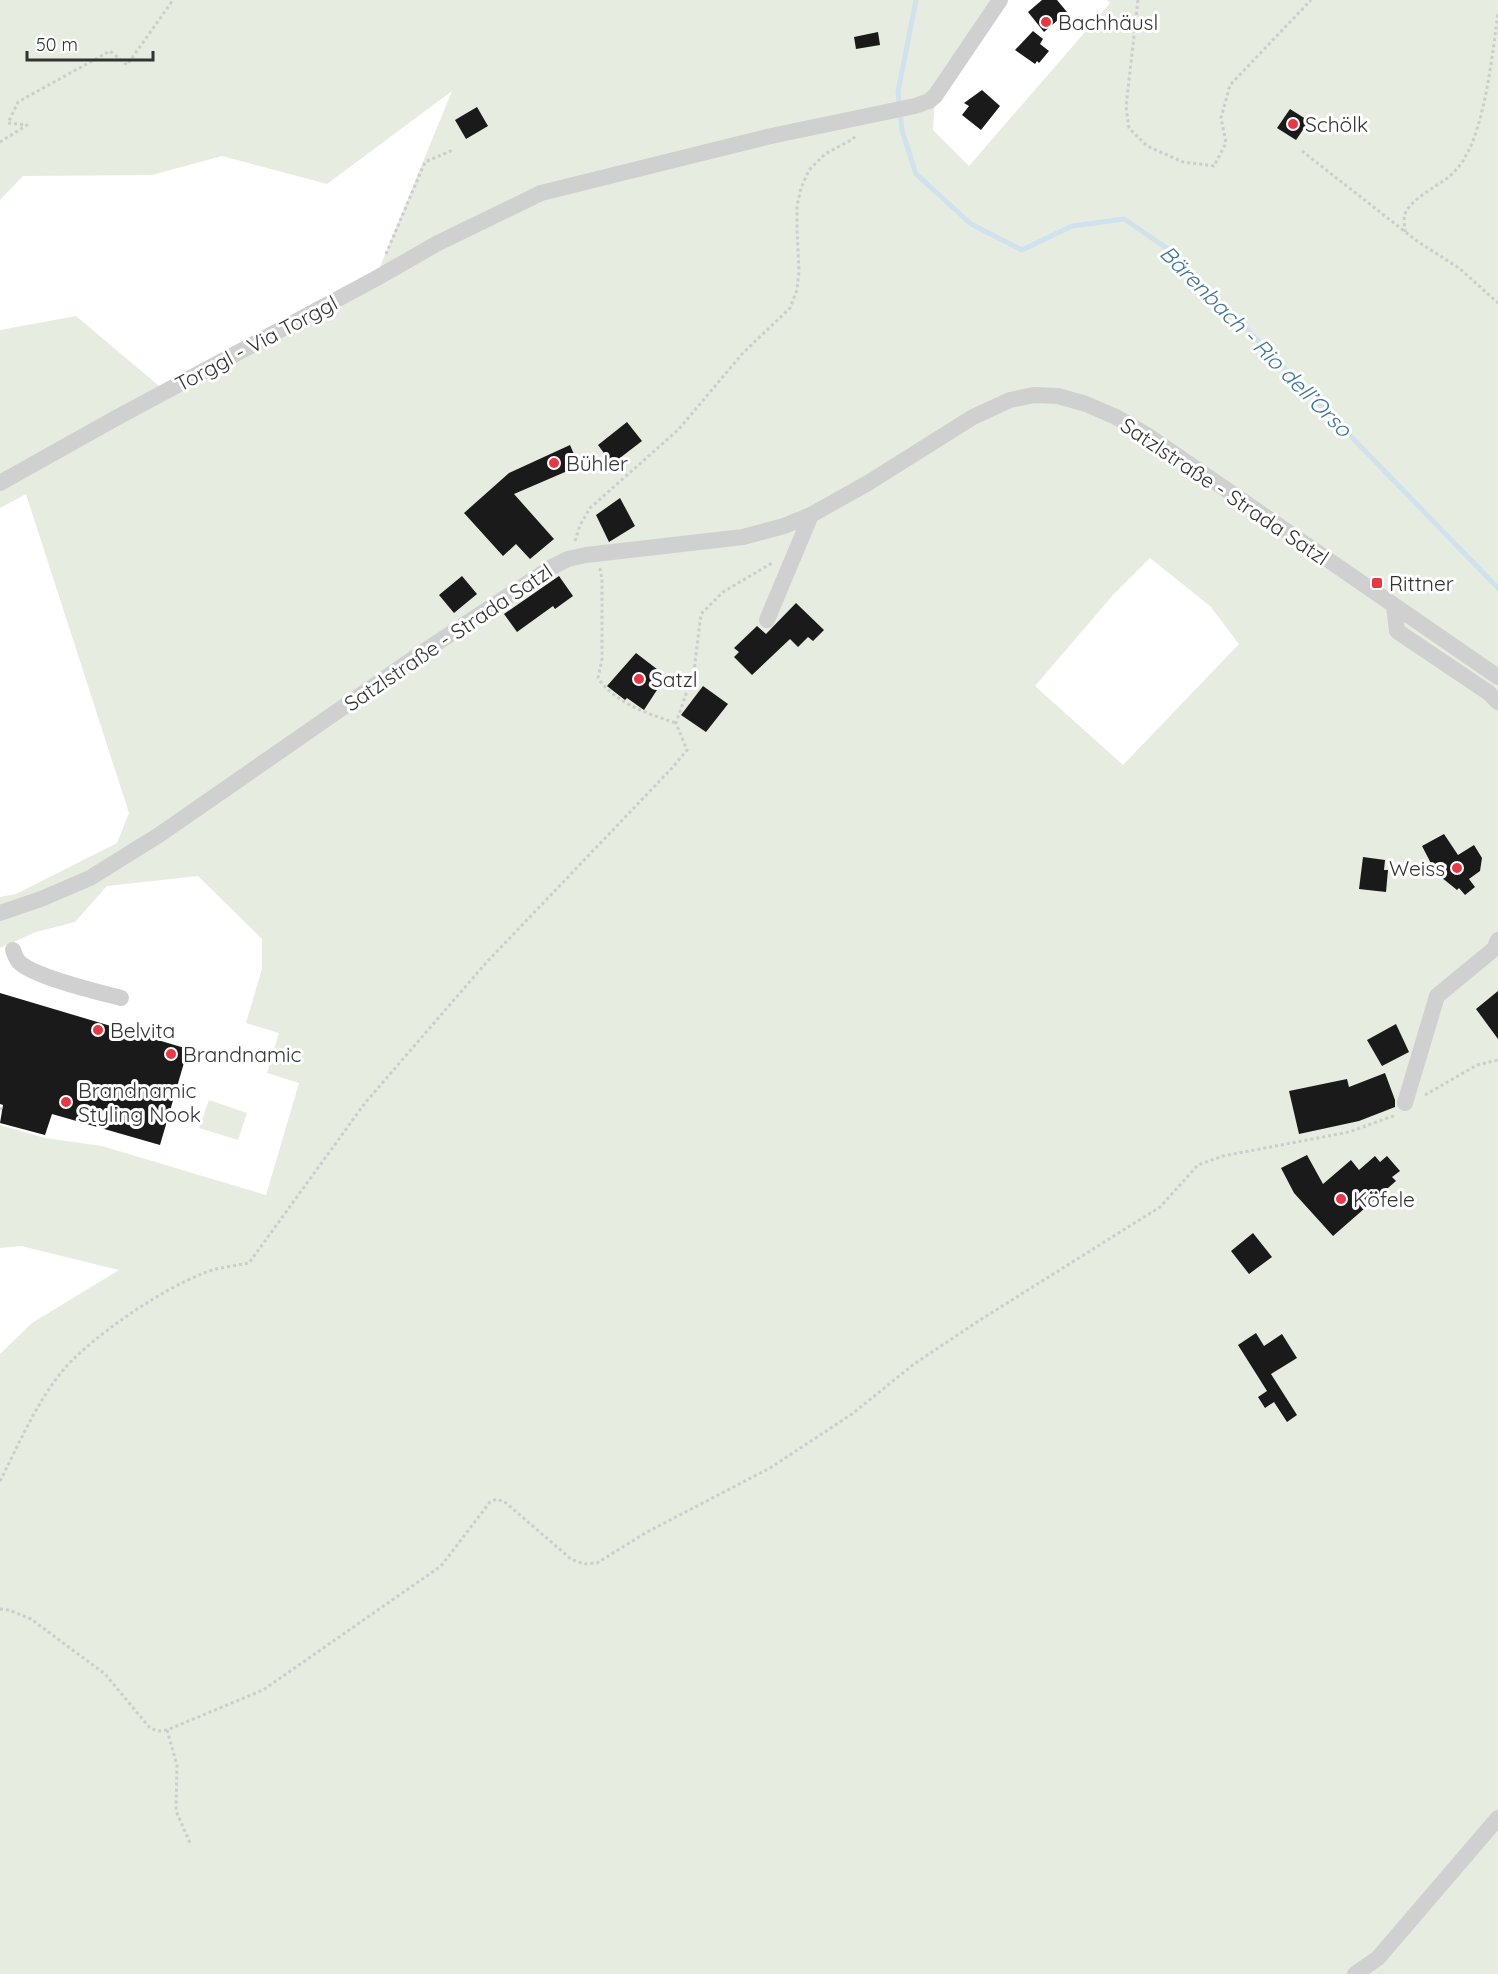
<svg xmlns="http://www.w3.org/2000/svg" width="1498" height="1974" viewBox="0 0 1498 1974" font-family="Quicksand,sans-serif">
  <rect width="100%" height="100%" fill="#fff"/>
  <g fill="#e6ecdf" fill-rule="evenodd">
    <path d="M0,0h1002l-67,96 -2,34 36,36 141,-163 -3,-3h391v1974h-1498v-620l32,-31 87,-53 -98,-24 -21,2v-123l45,13 57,8 164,49 33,-112 -32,-10 12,-40 -33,-10 16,-54v-30l-64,-63 -91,10 -32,36 -39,10 -36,16v-51l16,-3 101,-51 12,-30 -103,-319 -26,14v-178l76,-14 89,75 210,-112 77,-188 -125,93 -105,-28 -70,19 -129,1 -23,24zM1150,558l60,48 29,38 -116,121 -88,-79 78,-91z"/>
    <path d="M209,1100l38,13 -9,27 -39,-12z"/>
  </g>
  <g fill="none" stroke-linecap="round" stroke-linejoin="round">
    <path stroke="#cfe2ee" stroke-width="5" d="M916,0l-18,92 4,38 14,44 55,50 51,26 50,-24 52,-7 47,32 327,337"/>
  </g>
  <g fill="#1a1a1a">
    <path d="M1042,0h15l10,12 -23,20 -16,-20z"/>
    <path d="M1033,31l10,8 -3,5 9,7 -10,12 -2,-2 -2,3 -20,-14z"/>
    <path d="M878,32l2,13 -24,4 -2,-12z"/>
    <path d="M982,90l18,16 -19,24 -19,-15 7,-9 -5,-3z"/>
    <path d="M477,107l11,19 -22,13 -11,-19z"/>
    <path d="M1290,109l19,12 -13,19 -19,-12z"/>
    <path d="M627,422l15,19 -30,23 -14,-19z"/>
    <path d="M570,445l9,21 -65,28 40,45 -24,20 -14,-15 -13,12 -39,-43 45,-40z"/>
    <path d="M620,498l15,28 -26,16 -13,-27z"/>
    <path d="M462,576l15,18 -23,19 -15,-18z"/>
    <path d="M559,576l14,20 -18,13 -2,-3 -36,26 -13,-18z"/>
    <path d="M796,603l28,27 -11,11 -5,-4 -10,10 -8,-8 -38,36 -18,-18 5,-5 -5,-4 23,-22 9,8z"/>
    <path d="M636,653l30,23 -22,34 -17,-12 -2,2 -18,-14z"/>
    <path d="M703,686l25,18 -22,28 -25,-17z"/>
    <path d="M1444,834l14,21 16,-10 8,13 -2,13 -11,8 6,8 -10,8 -6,-7 -2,2 -21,-17 -14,-27z"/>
    <path d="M1363,857l22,3 -1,10h4l-2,22 -27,-3z"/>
    <path d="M1498,991v48l-22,-30z"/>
    <path d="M0,993l188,56 -28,96 -108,-31 -7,21 -45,-12 3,-18 -3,-1z"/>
    <path d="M1396,1024l13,28 -27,14 -15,-26z"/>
    <path d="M1385,1073l10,27v7l-36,14 -60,13 -10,-43 58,-12 2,8z"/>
    <path d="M1307,1155l16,29 28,-24 8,10 16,-14 5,6 7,-6 13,15 -8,6 4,4 -63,55 -39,-43 -13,-25z"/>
    <path d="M1253,1233l19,24 -23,17 -18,-23z"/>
    <path d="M1256,1333l8,13 18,-12 15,24 -26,16 26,41 -10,7 -13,-20 -9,6 -7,-11 9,-6 -29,-46z"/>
  </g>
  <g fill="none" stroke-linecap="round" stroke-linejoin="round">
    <g stroke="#cdcdcd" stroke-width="3" stroke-dasharray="3 3" stroke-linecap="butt">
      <path d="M1138,0l-12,107 3,21 18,18 36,16 31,4 12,-23 -5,-25 9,-33 81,-85"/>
      <path d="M0,142l27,-17 -19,-2 10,-21 92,-51 17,14 46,-65"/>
      <path d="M1302,151l115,90 42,27 39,35"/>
      <path d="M1405,232c0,-5 -2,-12 0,-18 4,-13 30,-27 41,-35 7,-5 14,-13 18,-20 21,-33 29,-108 34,-147"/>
      <path d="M386,254l39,-92 28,-12"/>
      <path d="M575,541l5,-16 10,-17 89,-79 63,-75 48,-46 7,-18 2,-19 -2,-42v-23l4,-18 8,-18 16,-16 28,-15 3,-4"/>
      <path d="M600,568l2,12v79l-4,19c17,25 50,36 78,45"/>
      <path d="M1425,1095l52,-30 21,-5"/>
      <path d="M0,1108l2,1"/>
      <path d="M0,1481c19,-37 37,-80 64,-112 30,-34 98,-80 140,-96 14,-6 31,-7 45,-10l116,-160 120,-139 187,-196 15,-18 -11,-27 18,-52 7,-57 22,-22 49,-29"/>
      <path d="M0,1609l9,1 22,9 74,55 45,54 8,3 9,-1 96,-40 178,-124 49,-64 7,-3 9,4 65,56 13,5 13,-1 50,-31 123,-64 82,-54 62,-50 66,-44 180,-113 38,-42 25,-9 126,-24 47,-17"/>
      <path d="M167,1730l10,35 -1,46 14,32"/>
    </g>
    <g stroke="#d0d0d0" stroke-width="16">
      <path d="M0,483l116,-65 259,-139 63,-36 103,-50 230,-57 144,-30 14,-5 6,-5 65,-96"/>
      <path d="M1394,606l3,25 92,62 9,9"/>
      <path d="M767,620l44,-105"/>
      <path d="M0,913l41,-14 49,-21 69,-43 258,-179 135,-89 16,-8 18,-4 157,-18 41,-11 27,-11 57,-32 105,-66 37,-17 24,-5 24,1 28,8 30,13 34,20 348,240"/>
      <path d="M13,950c2,5 3,9 6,12 15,15 79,30 102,36"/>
      <path d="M1405,1103l32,-107 57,-47 4,-9"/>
      <path d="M1355,1974l23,-16 120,-140"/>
    </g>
  </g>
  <g fill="#e63946" stroke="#fff" stroke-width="2">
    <circle cx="1046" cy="22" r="6"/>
    <circle cx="1293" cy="124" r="6"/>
    <circle cx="554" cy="463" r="6"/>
    <rect x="1371" y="577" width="12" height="12" rx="3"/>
    <circle cx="639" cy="679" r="6"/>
    <circle cx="1457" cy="868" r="6"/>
    <circle cx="98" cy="1030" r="6"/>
    <circle cx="171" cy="1054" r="6"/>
    <circle cx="66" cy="1102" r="6"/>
    <circle cx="1341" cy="1199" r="6"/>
  </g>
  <g text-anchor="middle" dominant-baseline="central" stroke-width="6" stroke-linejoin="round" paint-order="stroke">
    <g font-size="21" fill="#333" stroke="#fff" text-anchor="start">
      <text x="1058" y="22">Bachhäusl</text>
      <text x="1305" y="124">Schölk</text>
      <text x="566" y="463">Bühler</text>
      <text x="1389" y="583">Rittner</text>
      <text x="651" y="679">Satzl</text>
      <text x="1445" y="868" text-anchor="end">Weiss</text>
      <text x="110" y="1030">Belvita</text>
      <text x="183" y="1054">Brandnamic</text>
      <text x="78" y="1090">Brandnamic<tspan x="78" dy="24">Styling Nook</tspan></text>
      <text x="1353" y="1199">Köfele</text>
    </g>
    <g font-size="21" fill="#333" stroke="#fff">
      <text transform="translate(256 343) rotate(-28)">Torggl - Via Torggl</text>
      <text transform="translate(1225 491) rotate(34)">Satzlstraße - Strada Satzl</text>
      <text transform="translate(448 637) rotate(-34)">Satzlstraße - Strada Satzl</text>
    </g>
    <g font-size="22" font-style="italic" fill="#3f7597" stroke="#fff">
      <text transform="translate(1256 341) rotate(45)">Bärenbach - Rio dell’Orso</text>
    </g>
  </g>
  <path d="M27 51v9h126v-9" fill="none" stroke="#333333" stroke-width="3"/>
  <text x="36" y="51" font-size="18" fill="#333333" stroke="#ffffff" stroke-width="4.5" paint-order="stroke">50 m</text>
</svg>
